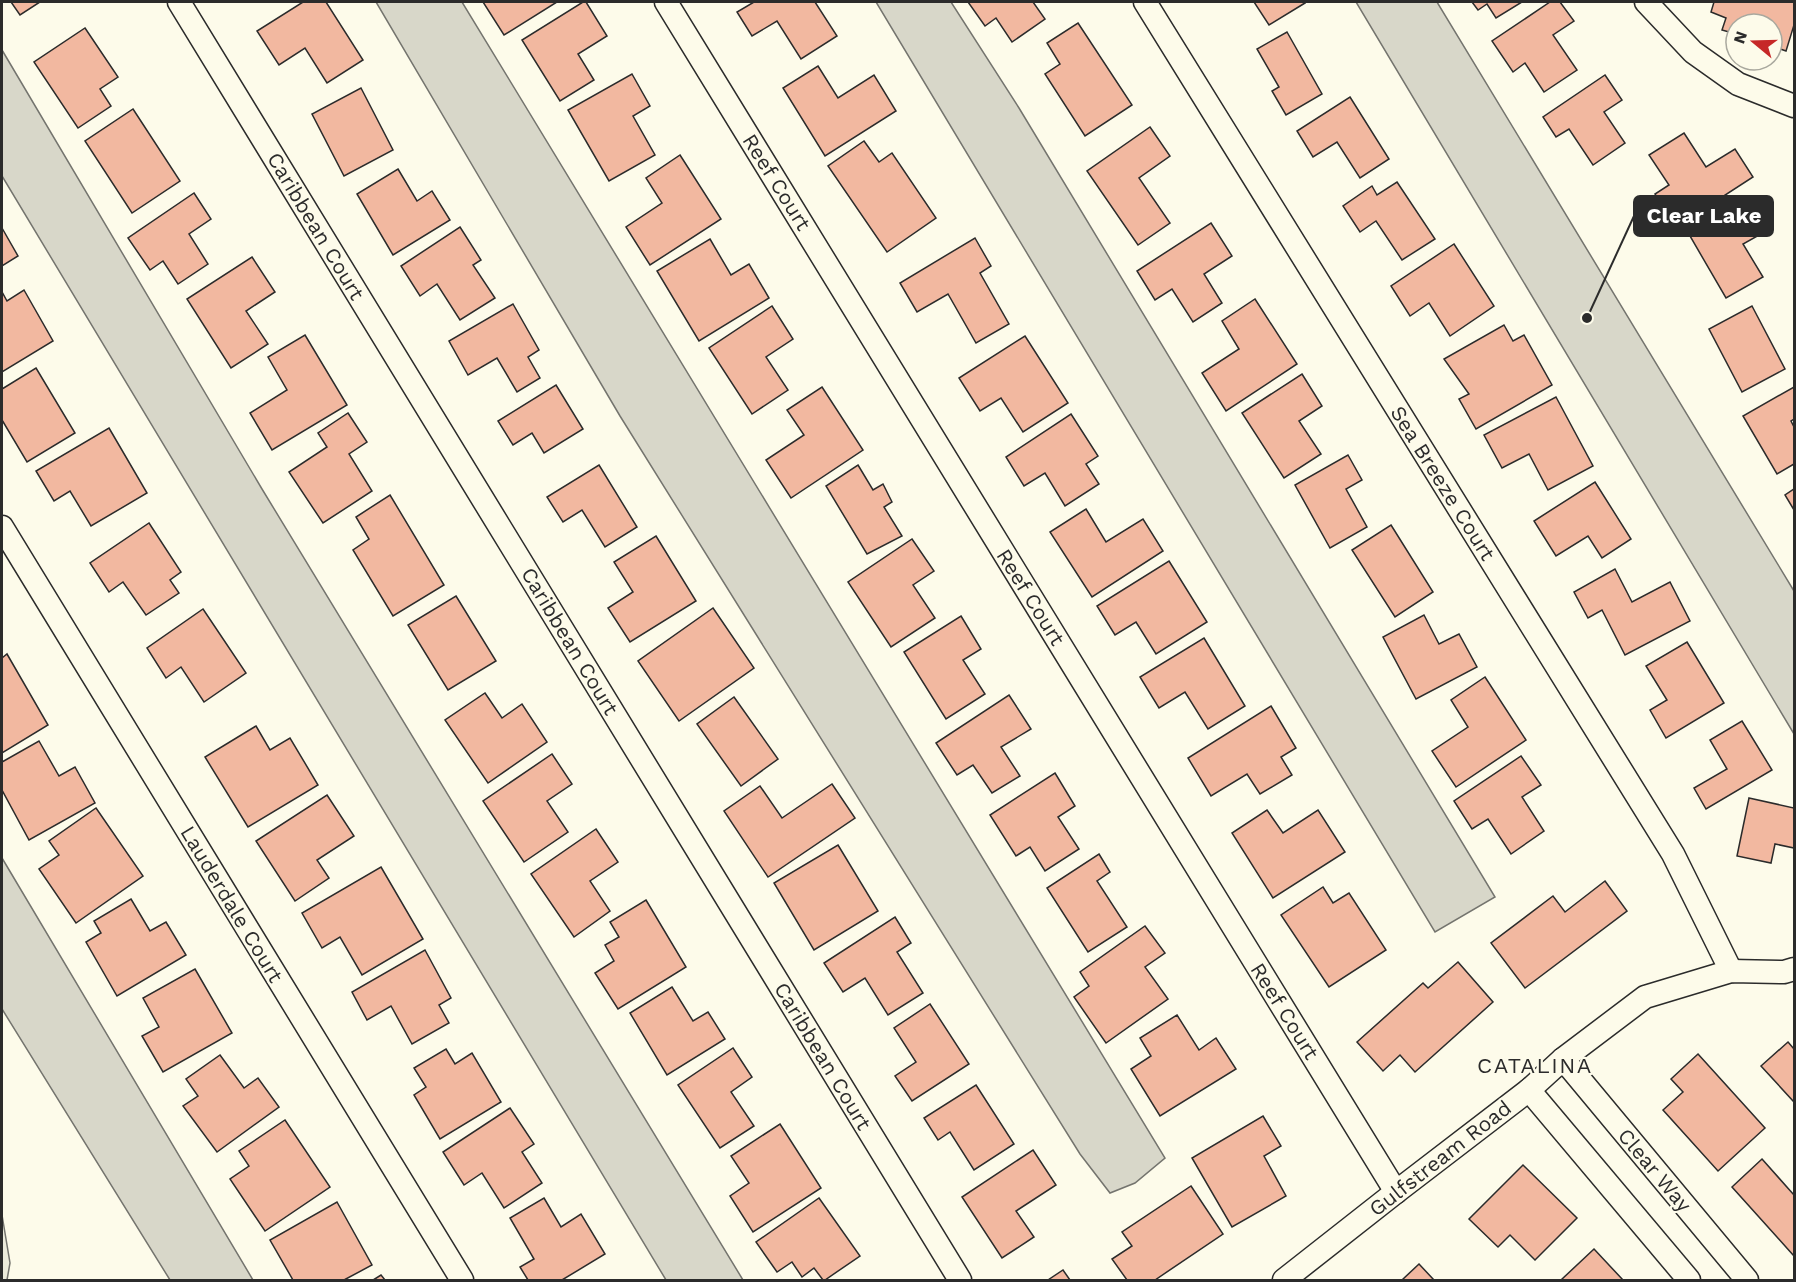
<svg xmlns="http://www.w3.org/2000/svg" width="1796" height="1282" viewBox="0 0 1796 1282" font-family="'Work Sans',sans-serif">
  <rect width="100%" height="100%" fill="#fdfbea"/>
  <path fill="#ecebdb" stroke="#74746e" stroke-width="1.5" d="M2,1215l8,48 -3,17h-5z"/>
  <g fill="#d8d7c9" stroke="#74746e" stroke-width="1.5">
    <path d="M376,2h86l703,1156 -30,25 -25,10 -30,-39 -460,-738z"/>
    <path d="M876,2h75l68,106 476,789 -60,35z"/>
    <path d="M1356,2h81l357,589v143z"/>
    <path d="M2,50l260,439 481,791h-77l-664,-1104z"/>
    <path d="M2,858l251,422h-83l-168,-271z"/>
  </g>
  <g fill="#f2b8a0" stroke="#2b2b2b" stroke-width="1.5">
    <path d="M11,2h29l-20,13z"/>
    <path d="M303,2h23l37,58 -36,23 -22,-35 -26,17 -22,-34z"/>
    <path d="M483,2h74l-53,33z"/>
    <path d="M583,2h3l21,34 -29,18 16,26 -34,21 -38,-61z"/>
    <path d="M754,2h61l22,34 -36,23 -24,-38 -25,15 -15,-24z"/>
    <path d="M968,2h65l12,17 -33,23 -16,-24 -11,8z"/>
    <path d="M1254,2h50l1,1 -36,22z"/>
    <path d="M1472,2h50l-26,16 -9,-14 -9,6z"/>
    <path d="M1550,2h10l14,19 -21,14 24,35 -33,22 -19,-29 -12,9 -21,-31z"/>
    <path d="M1714,2h80v23l-8,26 -14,-5v-22h-36v10l-14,-4 4,-12 -15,-6z"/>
    <path d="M1078,23l54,82 -47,31 -40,-62 15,-10 -13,-21z"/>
    <path d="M85,28l33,49 -18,12 11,17 -33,22 -44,-66z"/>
    <path d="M1287,32l35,62 -36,21 -14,-24 7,-4 -22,-38z"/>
    <path d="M818,66l20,32 36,-23 22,36 -71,45 -42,-68z"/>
    <path d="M632,74l18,32 -17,10 22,39 -46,26 -41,-71z"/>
    <path d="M1605,75l17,25 -18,12 21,31 -32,22 -24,-36 -13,8 -13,-20z"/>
    <path d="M361,88l32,62 -49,26 -32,-62z"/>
    <path d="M1350,97l39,62 -29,19 -23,-36 -24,15 -16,-26z"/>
    <path d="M133,109l47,72 -48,32 -47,-72z"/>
    <path d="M1150,127l20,29 -31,22 31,45 -32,22 -51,-74z"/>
    <path d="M1684,133l22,34 29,-18 18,28 -77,50 -21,-33 14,-9 -20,-30z"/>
    <path d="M864,141l15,21 13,-9 44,65 -49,34 -59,-86z"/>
    <path d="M680,155l41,64 -71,46 -24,-38 36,-24 -16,-25z"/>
    <path d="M398,169l19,32 15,-10 18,29 -57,35 -36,-61z"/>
    <path d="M1397,182l38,57 -33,21 -26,-39 -16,11 -17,-26 29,-20 5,9z"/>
    <path d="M194,193l17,26 -22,15 19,30 -30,20 -15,-23 -13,9 -22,-32z"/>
    <path d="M1743,203l18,31 -18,10 20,33 -37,21 -36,-62z"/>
    <path d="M1211,223l21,33 -28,18 18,29 -29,19 -21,-33 -17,11 -18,-29z"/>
    <path d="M460,227l21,33 -8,5 22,33 -35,22 -23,-36 -17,12 -19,-30z"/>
    <path d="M2,228l16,28 -16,10z"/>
    <path d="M975,238l16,28 -11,7 29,51 -33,19 -28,-49 -31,18 -17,-29z"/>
    <path d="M710,239l21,36 18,-11 20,34 -70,43 -42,-70z"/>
    <path d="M1454,244l40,62 -44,30 -21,-33 -19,13 -19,-30z"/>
    <path d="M252,257l23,35 -29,19 22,33 -37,24 -44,-69z"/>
    <path d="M24,290l29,51 -51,31v-80l5,9z"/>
    <path d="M1255,299l42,65 -71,47 -24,-38 37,-24 -17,-28z"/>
    <path d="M513,304l26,46 -11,7 12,21 -23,14 -20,-34 -29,17 -19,-34z"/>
    <path d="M772,306l21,33 -27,18 22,33 -36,24 -43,-66z"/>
    <path d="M1752,306l33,63 -43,23 -33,-63z"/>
    <path d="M1504,325l9,16 11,-6 28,50 -76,44 -17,-30 10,-5 -25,-35z"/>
    <path d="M305,335l42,70 -75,45 -22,-37 37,-23 -19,-33z"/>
    <path d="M1025,336l43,67 -45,29 -22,-34 -21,13 -21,-33z"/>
    <path d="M36,368l39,65 -48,29 -25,-42v-31z"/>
    <path d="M1302,374l20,32 -23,15 22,33 -37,24 -42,-65z"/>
    <path d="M556,385l27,44 -39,24 -12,-20 -19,12 -15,-24z"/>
    <path d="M822,387l41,63 -72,48 -25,-38 38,-25 -17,-25z"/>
    <path d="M1794,387v32l-3,2 3,6v37l-17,10 -34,-58z"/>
    <path d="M1556,397l37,69 -45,24 -19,-36 -27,14 -18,-33z"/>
    <path d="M348,413l19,29 -18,12 23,37 -49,32 -34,-51 38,-25 -9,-14z"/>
    <path d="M1071,414l27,42 -12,8 13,20 -34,22 -20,-33 -21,13 -18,-29z"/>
    <path d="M109,428l38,65 -56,33 -21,-35 -16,10 -18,-30z"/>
    <path d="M1348,455l14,25 -16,9 21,38 -37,21 -35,-63z"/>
    <path d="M599,465l38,62 -32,20 -23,-37 -19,12 -16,-25z"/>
    <path d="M858,465l15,25 10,-6 9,18 -8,5 18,29 -35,18 -41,-68z"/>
    <path d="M1595,482l36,57 -29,19 -14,-22 -32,20 -22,-35z"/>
    <path d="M1794,489v21l-9,-15z"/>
    <path d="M390,495l54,90 -51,31 -40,-66 16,-11 -13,-22z"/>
    <path d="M1086,509l20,33 37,-23 20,32 -71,46 -42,-65z"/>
    <path d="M149,523l32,49 -11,8 9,13 -33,22 -23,-33 -14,10 -19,-29z"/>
    <path d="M1391,525l42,67 -38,25 -43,-67z"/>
    <path d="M656,536l40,65 -66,41 -22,-34 25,-16 -19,-30z"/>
    <path d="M912,539l22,32 -21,14 22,33 -44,29 -43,-65z"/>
    <path d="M1169,561l38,61 -51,32 -20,-32 -21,13 -18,-29z"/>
    <path d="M1615,569l17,33 38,-20 20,39 -65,34 -23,-45 -14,8 -14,-26z"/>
    <path d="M456,596l40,65 -48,29 -40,-65z"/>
    <path d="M713,608l41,60 -75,53 -41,-60z"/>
    <path d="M203,609l43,64 -42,29 -23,-35 -15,11 -19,-30z"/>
    <path d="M1424,615l15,29 20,-10 18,33 -61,32 -33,-62z"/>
    <path d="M961,616l20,33 -18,11 22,34 -39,25 -42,-67z"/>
    <path d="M1204,638l41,68 -37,23 -23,-37 -26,16 -19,-31z"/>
    <path d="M1687,642l37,61 -58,35 -16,-28 17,-10 -21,-34z"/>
    <path d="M7,654l41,71 -46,28v-95z"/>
    <path d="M1485,677l41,63 -70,47 -24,-36 36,-24 -17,-27z"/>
    <path d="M485,693l17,25 20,-14 25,38 -59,41 -43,-63z"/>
    <path d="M1009,695l22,34 -30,18 19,29 -28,17 -19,-28 -16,10 -21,-32z"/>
    <path d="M734,697l44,62 -37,27 -44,-62z"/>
    <path d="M1271,706l25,42 -15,9 11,18 -32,19 -13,-20 -36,22 -23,-38z"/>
    <path d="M1742,721l30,49 -66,39 -12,-21 33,-19 -17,-29z"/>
    <path d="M256,726l14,24 20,-12 28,47 -70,42 -43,-70z"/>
    <path d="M39,741l20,35 16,-9 20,36 -66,37 -27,-50v-28z"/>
    <path d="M552,754l20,30 -25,17 21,31 -44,30 -41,-61z"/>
    <path d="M1521,756l20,29 -19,12 22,34 -33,23 -23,-35 -16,10 -18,-28z"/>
    <path d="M1055,773l20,33 -17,11 21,32 -34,22 -15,-24 -14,9 -26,-41z"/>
    <path d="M832,784l23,34 -87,59 -44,-66 36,-25 22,32z"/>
    <path d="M327,795l27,41 -37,24 12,18 -34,23 -39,-60z"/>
    <path d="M1749,798l45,10v40l-19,-4 -4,19 -34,-7z"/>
    <path d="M96,808l47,68 -67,47 -37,-54 20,-14 -10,-14z"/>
    <path d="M1267,810l16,23 35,-23 27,42 -72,46 -41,-65z"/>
    <path d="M596,829l22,33 -28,19 20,30 -36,26 -43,-63z"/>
    <path d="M838,845l40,66 -64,39 -40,-67z"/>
    <path d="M1099,854l11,18 -13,9 30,46 -39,25 -41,-64z"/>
    <path d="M381,867l42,72 -61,36 -22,-38 -18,11 -20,-35z"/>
    <path d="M1605,881l22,30 -102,77 -34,-45 62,-47 12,16z"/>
    <path d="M1323,887l10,16 16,-10 37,57 -57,37 -48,-72z"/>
    <path d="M131,899l19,32 16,-9 20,33 -69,41 -31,-54 15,-9 -7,-12z"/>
    <path d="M646,900l40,67 -68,42 -23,-36 19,-12 -9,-16 14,-8 -9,-15z"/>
    <path d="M895,917l16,26 -14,9 26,41 -35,22 -23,-37 -22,14 -19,-29z"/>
    <path d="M1145,926l20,27 -20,14 23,32 -62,44 -32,-46 15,-11 -9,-14z"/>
    <path d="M425,950l26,48 -12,7 10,18 -37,21 -21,-38 -24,14 -15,-28z"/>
    <path d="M1458,962l35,40 -78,70 -15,-17 -17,16 -26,-29 66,-59 5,5z"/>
    <path d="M195,969l37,64 -69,39 -21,-36 17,-9 -16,-29z"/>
    <path d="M672,987l21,34 15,-9 17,27 -58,36 -37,-62z"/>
    <path d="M930,1004l39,60 -57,37 -17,-25 21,-14 -22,-34z"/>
    <path d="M1177,1015l22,35 17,-12 20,31 -76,47 -29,-47 20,-13 -11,-18z"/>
    <path d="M1788,1042l6,7v53l-33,-36z"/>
    <path d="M733,1048l19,29 -21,15 23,34 -34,22 -42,-63z"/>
    <path d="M446,1049l9,15 17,-11 29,49 -61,37 -26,-44 12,-8 -12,-19z"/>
    <path d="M1698,1054l67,74 -47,43 -55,-61 20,-18 -12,-13z"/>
    <path d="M220,1055l24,33 14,-10 21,29 -62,45 -34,-46 15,-10 -12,-17z"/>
    <path d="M976,1085l38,59 -40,26 -24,-38 -12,8 -14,-22z"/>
    <path d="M510,1108l24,36 -12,8 20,31 -38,25 -22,-35 -18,12 -21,-33z"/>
    <path d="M1263,1116l18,30 -17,10 22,40 -54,31 -40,-69z"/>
    <path d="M285,1120l45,67 -65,44 -35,-52 19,-13 -10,-15z"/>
    <path d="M780,1124l41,64 -68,44 -23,-36 19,-13 -18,-27z"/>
    <path d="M1033,1150l23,35 -40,26 18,26 -32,21 -40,-61z"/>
    <path d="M1762,1159l32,36v61l-62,-69z"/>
    <path d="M1523,1165l54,53 -42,42 -25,-25 -12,12 -29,-28z"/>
    <path d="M1191,1186l32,48 -68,46h-28l-15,-21 20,-13 -10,-14z"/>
    <path d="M544,1198l17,29 20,-13 24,40 -43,26h-34l-8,-13 14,-8 -24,-41z"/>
    <path d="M819,1198l41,58 -35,24h-2l-9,-12 -12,9 -10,-15 -15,10 -21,-30z"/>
    <path d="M337,1202l35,63 -28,15h-51l-23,-40z"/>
    <path d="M1594,1249l29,31h-62z"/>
    <path d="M1419,1264l15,16h-32z"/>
    <path d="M1063,1270l7,10h-22z"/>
    <path d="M381,1275l4,5h-12z"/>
  </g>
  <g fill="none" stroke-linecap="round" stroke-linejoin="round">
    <defs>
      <g id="minor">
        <path d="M179,2l781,1278"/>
        <path d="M666,2l730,1190"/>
        <path d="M1145,2l528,852 58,117"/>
        <path d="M1646,2l47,50 45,32 56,22"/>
        <path d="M2,527l460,753"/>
        <path d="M1563,1059l184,221"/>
        <path d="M1529,1090l160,190"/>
        <path d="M1284,1280l112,-88 133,-102 34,-31 82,-62 86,-26 53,1 10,-3"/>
      </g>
    </defs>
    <use href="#minor" stroke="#2b2b2b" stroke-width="25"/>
    <use href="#minor" stroke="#fdfbea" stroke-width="22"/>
  </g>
  <g text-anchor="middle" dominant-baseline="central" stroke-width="4.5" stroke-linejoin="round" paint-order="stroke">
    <g font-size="21" fill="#2b2b2b" stroke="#fdfbea">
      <text transform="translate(777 182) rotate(58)">Reef Court</text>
      <text transform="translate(316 226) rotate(59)">Caribbean Court</text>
      <text transform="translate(1443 483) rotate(58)">Sea Breeze Court</text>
      <text transform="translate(1031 597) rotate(58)">Reef Court</text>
      <text transform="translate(570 641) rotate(59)">Caribbean Court</text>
      <text transform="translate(232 904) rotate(59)">Lauderdale Court</text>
      <text transform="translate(1285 1011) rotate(58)">Reef Court</text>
      <text transform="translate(823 1056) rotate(59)">Caribbean Court</text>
      <text transform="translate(1440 1158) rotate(-38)">Gulfstream Road</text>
      <text transform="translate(1655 1170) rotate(50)">Clear Way</text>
    </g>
    <g font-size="22" letter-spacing="1.5" fill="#2b2b2b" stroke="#fdfbea">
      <text x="1535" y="1065">CATALINA</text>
    </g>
  </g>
  <path fill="none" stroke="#2b2b2b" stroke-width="2" d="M1587 318L1634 216"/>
  <circle fill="#2b2b2b" stroke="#fdfbea" stroke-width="2" cx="1587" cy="318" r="6"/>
  <rect fill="#2b2b2b" stroke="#2b2b2b" stroke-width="2" x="1634" y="196" width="139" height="40" rx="6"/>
  <g font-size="22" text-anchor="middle" font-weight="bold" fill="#fff">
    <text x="1704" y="223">Clear Lake</text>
  </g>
  <rect width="1796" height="1282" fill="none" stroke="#2b2b2b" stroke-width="6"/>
  <g transform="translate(1754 42) rotate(289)"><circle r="28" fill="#fdfbea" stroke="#a9a89e" stroke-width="1.5"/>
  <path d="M0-4.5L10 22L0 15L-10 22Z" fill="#c62828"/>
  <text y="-9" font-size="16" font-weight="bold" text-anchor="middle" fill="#2b2b2b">N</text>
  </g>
</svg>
